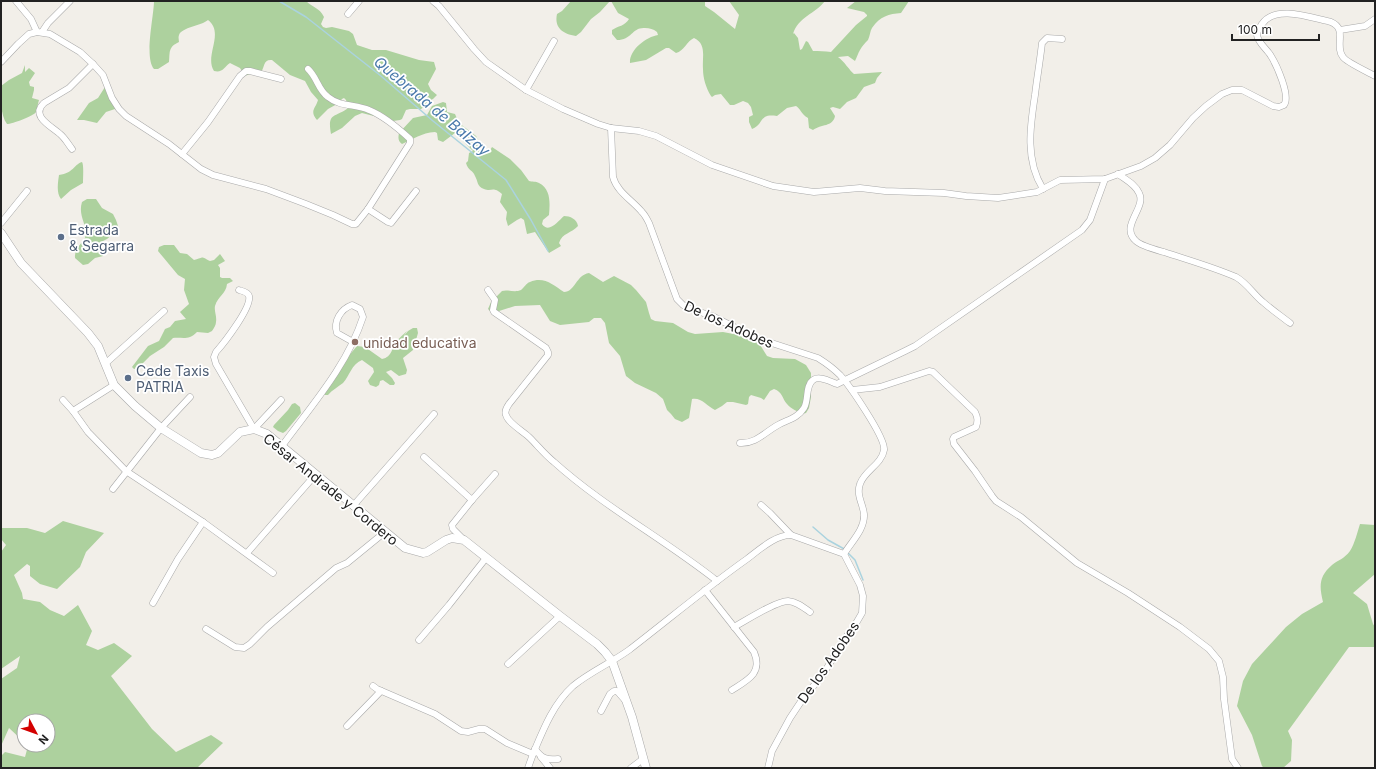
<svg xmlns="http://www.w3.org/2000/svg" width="1376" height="769" viewBox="0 0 1376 769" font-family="Inter,sans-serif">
  <rect width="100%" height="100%" fill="#f2efe9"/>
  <g fill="#add19e">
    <path d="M154,1h152c7,7 13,6 18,16l-3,7 2,3 3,1 6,-1 17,4 4,3 4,11 15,5h14l33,10 15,2 2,7 -8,15 3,6 6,5 -4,4 -5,2 -3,5 -4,3h-11l-4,1 -4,9 -2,1 -7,1 -31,-8 -7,3 -13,12 -11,6c-4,-22 4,-16 17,-26l-2,-8 -2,-2 -2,1 -3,4 -11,6 -11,11c-8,-9 -1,-12 1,-20l-7,-8 -6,-11 -15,-6 -18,-15c-9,-1 -7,7 -11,12l-9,1 -7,3 -5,-8 -10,-5c-6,4 -7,10 -16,8 -10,-15 11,-38 -6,-51 -7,6 -26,7 -29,15 -1,3 0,5 0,7 -11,5 -9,10 -10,20l-11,7h-4c-10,-11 0,-53 0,-68z"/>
    <path d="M571,1h39l-10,11 -9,7 -10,13 -5,4c-13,-2 -22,-8 -19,-22l5,-3z"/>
    <path d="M611,1h94v5l9,6 21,17 4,-14 -10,-14h96c-10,13 -27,16 -32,33l1,-1 4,5 2,12 2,-1 4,-8 2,1 5,9c6,0 12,0 18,1l25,-27 11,-9v-1l-3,-3 -17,-4 9,-7h53l-8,12c-12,1 -21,3 -29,15 -2,3 -2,8 -4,12 -3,3 -6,6 -8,10 -2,3 -3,7 -5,11l-7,-5 -10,1c6,4 12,14 16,17l28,-2 -5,6 -2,5 -11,4 -8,11 -9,4 -7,7 -7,-2 -3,1 5,8c-2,11 -14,8 -22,14l-4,-2 -1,-10c-7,-4 -8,-10 -12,-12l-9,2 -10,8c-19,-3 -12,8 -25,13l-3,-7v-5l4,-2 -2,-8 -3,-4 -5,-2 -9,4h-4l-9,-11 -6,1 -3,2 -1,-1c-5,-8 -8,-18 -8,-27 -1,-12 4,-25 -9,-31 -7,3 -10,13 -18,15l-7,-5h-3l-20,12 -16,3c-1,-13 16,-26 28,-28l-1,-3c-4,-3 -7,-4 -12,-4 -13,-1 -13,12 -28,12l-5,-6v-4c6,-4 13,-4 17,-11l-11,-6z"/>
    <path d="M25,65v7l4,-4 6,5 -6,9 1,4 4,1v3l-2,8 7,2c-1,3 -2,9 -3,12 -2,4 -24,12 -29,12 -7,-9 -6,-27 -6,-38l8,-6 13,-7z"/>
    <path d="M105,87l13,21 -12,4 -9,11 -13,-3h-7l12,-17 9,-5z"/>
    <path d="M443,102l3,1 1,9 8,2 4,9 17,13 9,15 4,1 3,-5 18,12 11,11 8,11c3,1 7,0 10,2 12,6 11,20 10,32l-6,5 -1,4c7,10 16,-3 22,-8 6,0 13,3 14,10 -6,7 -16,7 -19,17l2,3 -12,7 -14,-21 -8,2 -3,-14 -3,-2 -4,2 -9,6 -2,-7 1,-7 -7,-10 2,-8c-9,-8 -10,-2 -18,-5 -7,-2 -6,-8 -9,-13 -2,-6 -7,-5 -9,-13l2,-2 1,-8 4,-2 -18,-18 -12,9 -5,-2 -1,-7 -2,-1c-14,1 -21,7 -33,12 -4,-3 -4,-6 -3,-11l14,-15 14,-3 5,-9z"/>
    <path d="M82,162c2,3 1,16 1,21l-12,7 -10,9c-5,-6 -3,-17 -2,-24 15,-2 14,-10 23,-13z"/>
    <path d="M87,199h9l6,9 11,6 3,6 3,9 -12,10 -8,4 1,3 3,3v7l-8,2 -7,6 -5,1 -8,-7c-1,-12 10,-15 11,-24 0,-11 -8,-19 -4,-32z"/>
    <path d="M164,245h10l6,8 7,1 7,6c11,-3 6,-4 16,1l4,-1 6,-6 5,7 -7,4 2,3v9l2,1h8l3,3 -6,3c-1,10 -9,12 -12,22 -1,5 2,10 1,16 0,3 -2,6 -4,9l-4,2 -11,-1c-9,9 -14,5 -24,6l-9,9 -14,9 -12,12 -4,1 -2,-2 16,-21 11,-5 6,-12 5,-2 5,-6 11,-2 -6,-7 9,-8 -5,-14 1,-11 -7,-4 -20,-24 1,-4z"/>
    <path d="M589,273l14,9 11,-6 17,9 5,5 10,12 3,11 2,6 4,2 18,2 15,9 7,2 28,-2 26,5 10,6 8,13 6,2 22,1 11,6 5,8v24l-2,11 -3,5 -4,1c-5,-3 -11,-5 -15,-10 -5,-5 -4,-12 -13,-15l-4,2 -6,9 -3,-2 -10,-3 -2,2 -1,7 -2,1 -13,-3h-6l-5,4 -7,4c-8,-4 -14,-13 -23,-11l-3,19 -7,4 -7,-3 -4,-5 -4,-4 -4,-11 -7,-6 -21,-10 -9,-7 -6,-20 -11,-13 -4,-20 -4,-5h-7l-5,4 -29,3 -10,-4 -10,-16 -25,1 -19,6h-5l-3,-3 3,-7 11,-11c6,-2 12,2 19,-1 3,-2 5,-7 9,-8 14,-6 23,3 34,10 11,0 12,-17 25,-19z"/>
    <path d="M413,328h4l1,5 -5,17 -10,8 4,12 -1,4 -7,2 -8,-6 -5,2 6,6 3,5 -1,2h-4l-7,-5 -3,1 -1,4 -3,2 -6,-2 -2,-4 6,-9 -1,-4 -11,-8c-11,5 -12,15 -19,23 -5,4 -11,7 -15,12h-3v-3l21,-33 11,-13 8,1 17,12c11,-2 9,-12 16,-19 2,-3 6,-6 9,-9l-4,6 5,-6z"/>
    <path d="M295,403l5,4 1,6 -15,18 -3,2 -5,-2 -5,-4 1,-2 14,-15 4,-6z"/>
    <path d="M63,521l41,12 -18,19 -6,15 -23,22 -17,-5 -10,-8v-10l-3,-2 -13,11 8,18 1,6 17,3 10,8 14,6 14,-11 14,26 -6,14 12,5 16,-7 18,13 -21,20 41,53 24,23 35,-17 12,8 -26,25h-196v-12l4,-4 20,5 3,-11 -1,-1h21v-24h-24v21l-15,-14 -8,18v-67l16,-11 3,-12 -19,13v-117l5,-7 -5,-6v-11h26l18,5z"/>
    <path d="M1360,524l15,1v49l-22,19 14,11 6,20 2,3v20h-26l-61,84 4,9 -1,21 -8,7h-19l-2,-2 -10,-31 -15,-29 6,-25 9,-17 34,-37 16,-13 21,-12c-4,-16 -4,-26 9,-37 6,-5 12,-6 18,-14 5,-8 7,-18 10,-27z"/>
  </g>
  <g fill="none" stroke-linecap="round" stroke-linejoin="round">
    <g stroke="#aad3df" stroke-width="1.5">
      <path d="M279,1l27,16 75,59 52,45 73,59 25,40 17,31"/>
      <path d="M813,527l15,13 18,10"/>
      <path d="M848,553l7,7 8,20"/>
    </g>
    <defs>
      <g id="minor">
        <path d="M16,1l15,18 6,13"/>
        <path d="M433,1l6,5 35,43 12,13 40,28 37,19 35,15 13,4 28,3 17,5 56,29 61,21 41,6 46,-4 25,3 59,2 22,3 32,2 39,-6 23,-12 45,-1 36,-13 14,-8 15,-13 23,-27 13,-12 16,-12 10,-4h10l31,16 6,1 5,-2c7,-9 -8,-41 -13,-49 -4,-7 -13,-13 -14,-21 0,-4 3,-8 5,-11 13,-20 50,-6 69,-2 17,7 3,24 12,35 3,5 25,15 32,19"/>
        <path d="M348,14l11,-13"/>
        <path d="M1340,30l25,-4 10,-7"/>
        <path d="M42,32l6,-9 22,-22"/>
        <path d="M1,62l17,-18 11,-10 8,-2 13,2 30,18 13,12 10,11 9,23 7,11 7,7 43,28 32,25 12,6 53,14 40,15 27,11 19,9h4l12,-15 42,-66v-4c-12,-11 -26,-23 -41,-29 -13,-6 -29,-3 -41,-13 -10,-7 -11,-20 -20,-28"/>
        <path d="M526,90l28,-49"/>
        <path d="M611,128l2,49c4,15 19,23 29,35 3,3 5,7 7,11l28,76 6,6 5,3 24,8 44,22 62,20c8,5 15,10 22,17 9,10 46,63 44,75 -2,14 -20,21 -24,34 -4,11 3,20 4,30 1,15 -12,27 -20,40"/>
        <path d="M72,149c-4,-5 -7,-11 -12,-15 -9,-8 -30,-18 -16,-31l25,-15 24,-24"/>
        <path d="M182,154l26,-32 32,-46 6,-5h4l31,8"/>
        <path d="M1118,174c8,6 17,10 21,19 8,15 -20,33 -3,48 5,5 21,9 28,11 24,8 49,15 72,25 11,6 18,18 27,25 9,8 18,14 27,21"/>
        <path d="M1043,189c-18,-29 -13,-62 -8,-94 2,-17 5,-34 7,-52l5,-5 15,1"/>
        <path d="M368,209l20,13 3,1 25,-32"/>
        <path d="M1,223l26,-32"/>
        <path d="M239,290c3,1 9,2 10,6 3,11 -25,47 -33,56l-2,5 2,7 38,65 27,-29"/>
        <path d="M488,290l7,10 -2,10 1,2 52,36 2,4v3l-39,49c-2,3 -5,7 -3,11 2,8 18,17 24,23 8,8 15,17 24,24 50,45 110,77 163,119"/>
        <path d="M106,363l58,-52"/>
        <path d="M852,390l28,-3 49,-16 4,1 42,40c3,6 3,9 1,15l-22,10 -1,2 1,5 21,27 17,25 4,5 25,16 56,46 51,30 52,34 29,22 10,12 4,16 1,22 8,60 6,9"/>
        <path d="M63,400l10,11 15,21 38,39 77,51 70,51"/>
        <path d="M73,411l41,-26"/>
        <path d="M740,443c16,1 25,-11 38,-18 9,-5 20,-7 26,-17 5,-8 1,-22 9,-28 6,-5 18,2 24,4l68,-33 10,-5 167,-116 8,-10 15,-41"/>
        <path d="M282,446c30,-41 65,-80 81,-129l-3,-8 -8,-4c-11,4 -19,16 -15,28l16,9"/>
        <path d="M424,457l48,43"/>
        <path d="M113,489l48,-61 29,-31"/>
        <path d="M761,505l9,8 21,22"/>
        <path d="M353,506l81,-92"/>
        <path d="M464,540l-11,-11 -1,-4 20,-25 23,-26"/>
        <path d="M247,553l69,-79"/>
        <path d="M705,590l49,62c9,21 -6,28 -22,38"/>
        <path d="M153,603l25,-44 25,-37"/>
        <path d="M734,627c11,-6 42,-26 54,-26 9,1 15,6 22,11"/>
        <path d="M206,629l29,18 9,1 6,-4 17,-17 69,-59 11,-5 38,-31"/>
        <path d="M419,640l30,-35 37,-47"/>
        <path d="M508,664l52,-48"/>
        <path d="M373,686l4,3 58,25 26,17 7,1 11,-3h6l22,14 26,11c10,-24 20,-50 40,-68 17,-14 38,-23 56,-36 39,-30 77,-62 118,-91 12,-9 28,-24 44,-24l53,19"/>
        <path d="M601,711l9,-17 4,-3h3l7,8"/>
        <path d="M347,726l34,-35"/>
        <path d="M535,749c7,10 12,11 23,10"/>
        <path d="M541,757l9,11"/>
        <path d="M528,768l5,-14"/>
        <path d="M631,768l12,-9"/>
        <path d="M768,768l4,-17 18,-33 14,-21 18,-21 24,-39 9,-12 7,-12 1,-17 -3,-11 -16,-31"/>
      </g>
      <path id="tertiary" d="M1,233l20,30 67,70 10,13 16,39 21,21 26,22 40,25 11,2 6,-2 22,-21 14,-3 13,5 138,114 18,5 4,-1 19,-12 6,-2 12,2 96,76 37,28 8,8 7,9 20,56 14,51"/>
    </defs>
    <use href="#minor" stroke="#a9a9a9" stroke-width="7"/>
    <use href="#tertiary" stroke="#a9a9a9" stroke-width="9"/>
    <use href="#minor" stroke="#fff" stroke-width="6"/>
    <use href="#tertiary" stroke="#fff" stroke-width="8"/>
  </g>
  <g fill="#5c6f8a" stroke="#fff" stroke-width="1.5">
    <circle cx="61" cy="237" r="4"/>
    <circle cx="128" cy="378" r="4"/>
  </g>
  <circle fill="#8d6e63" stroke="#fff" stroke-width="1.5" cx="355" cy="342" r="4"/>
  <g text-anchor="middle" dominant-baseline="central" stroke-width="3.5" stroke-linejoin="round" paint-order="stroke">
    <g font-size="14" fill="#4e5e75" stroke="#fff" text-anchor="start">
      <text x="69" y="229">Estrada<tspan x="69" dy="16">&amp; Segarra</tspan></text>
      <text x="136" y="370">Cede Taxis<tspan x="136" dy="16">PATRIA</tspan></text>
    </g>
    <g font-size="14" fill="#222" stroke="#fff">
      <text transform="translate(729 324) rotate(24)">De los Adobes</text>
      <text transform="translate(331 489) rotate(39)">César Andrade y Cordero</text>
      <text transform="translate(828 662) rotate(-55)">De los Adobes</text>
    </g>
    <g font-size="14" fill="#785e54" stroke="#fff" text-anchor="start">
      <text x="363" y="342">unidad educativa</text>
    </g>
    <g font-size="15" font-style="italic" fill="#4a7aab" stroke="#fff">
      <text transform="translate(432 106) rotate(40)">Quebrada de Balzay</text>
    </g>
  </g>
  <rect width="1376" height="769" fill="none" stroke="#222222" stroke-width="4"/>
  <g transform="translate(36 733) rotate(131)"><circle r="19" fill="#ffffff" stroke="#a7a7a7"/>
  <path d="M0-3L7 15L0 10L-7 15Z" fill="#d40000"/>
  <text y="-6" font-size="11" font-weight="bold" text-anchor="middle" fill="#222222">N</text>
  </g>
  <path d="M1232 34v6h87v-6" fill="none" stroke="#222222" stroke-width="2"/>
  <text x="1238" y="34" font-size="12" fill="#222222" stroke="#ffffff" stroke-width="3" paint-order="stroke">100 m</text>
</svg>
